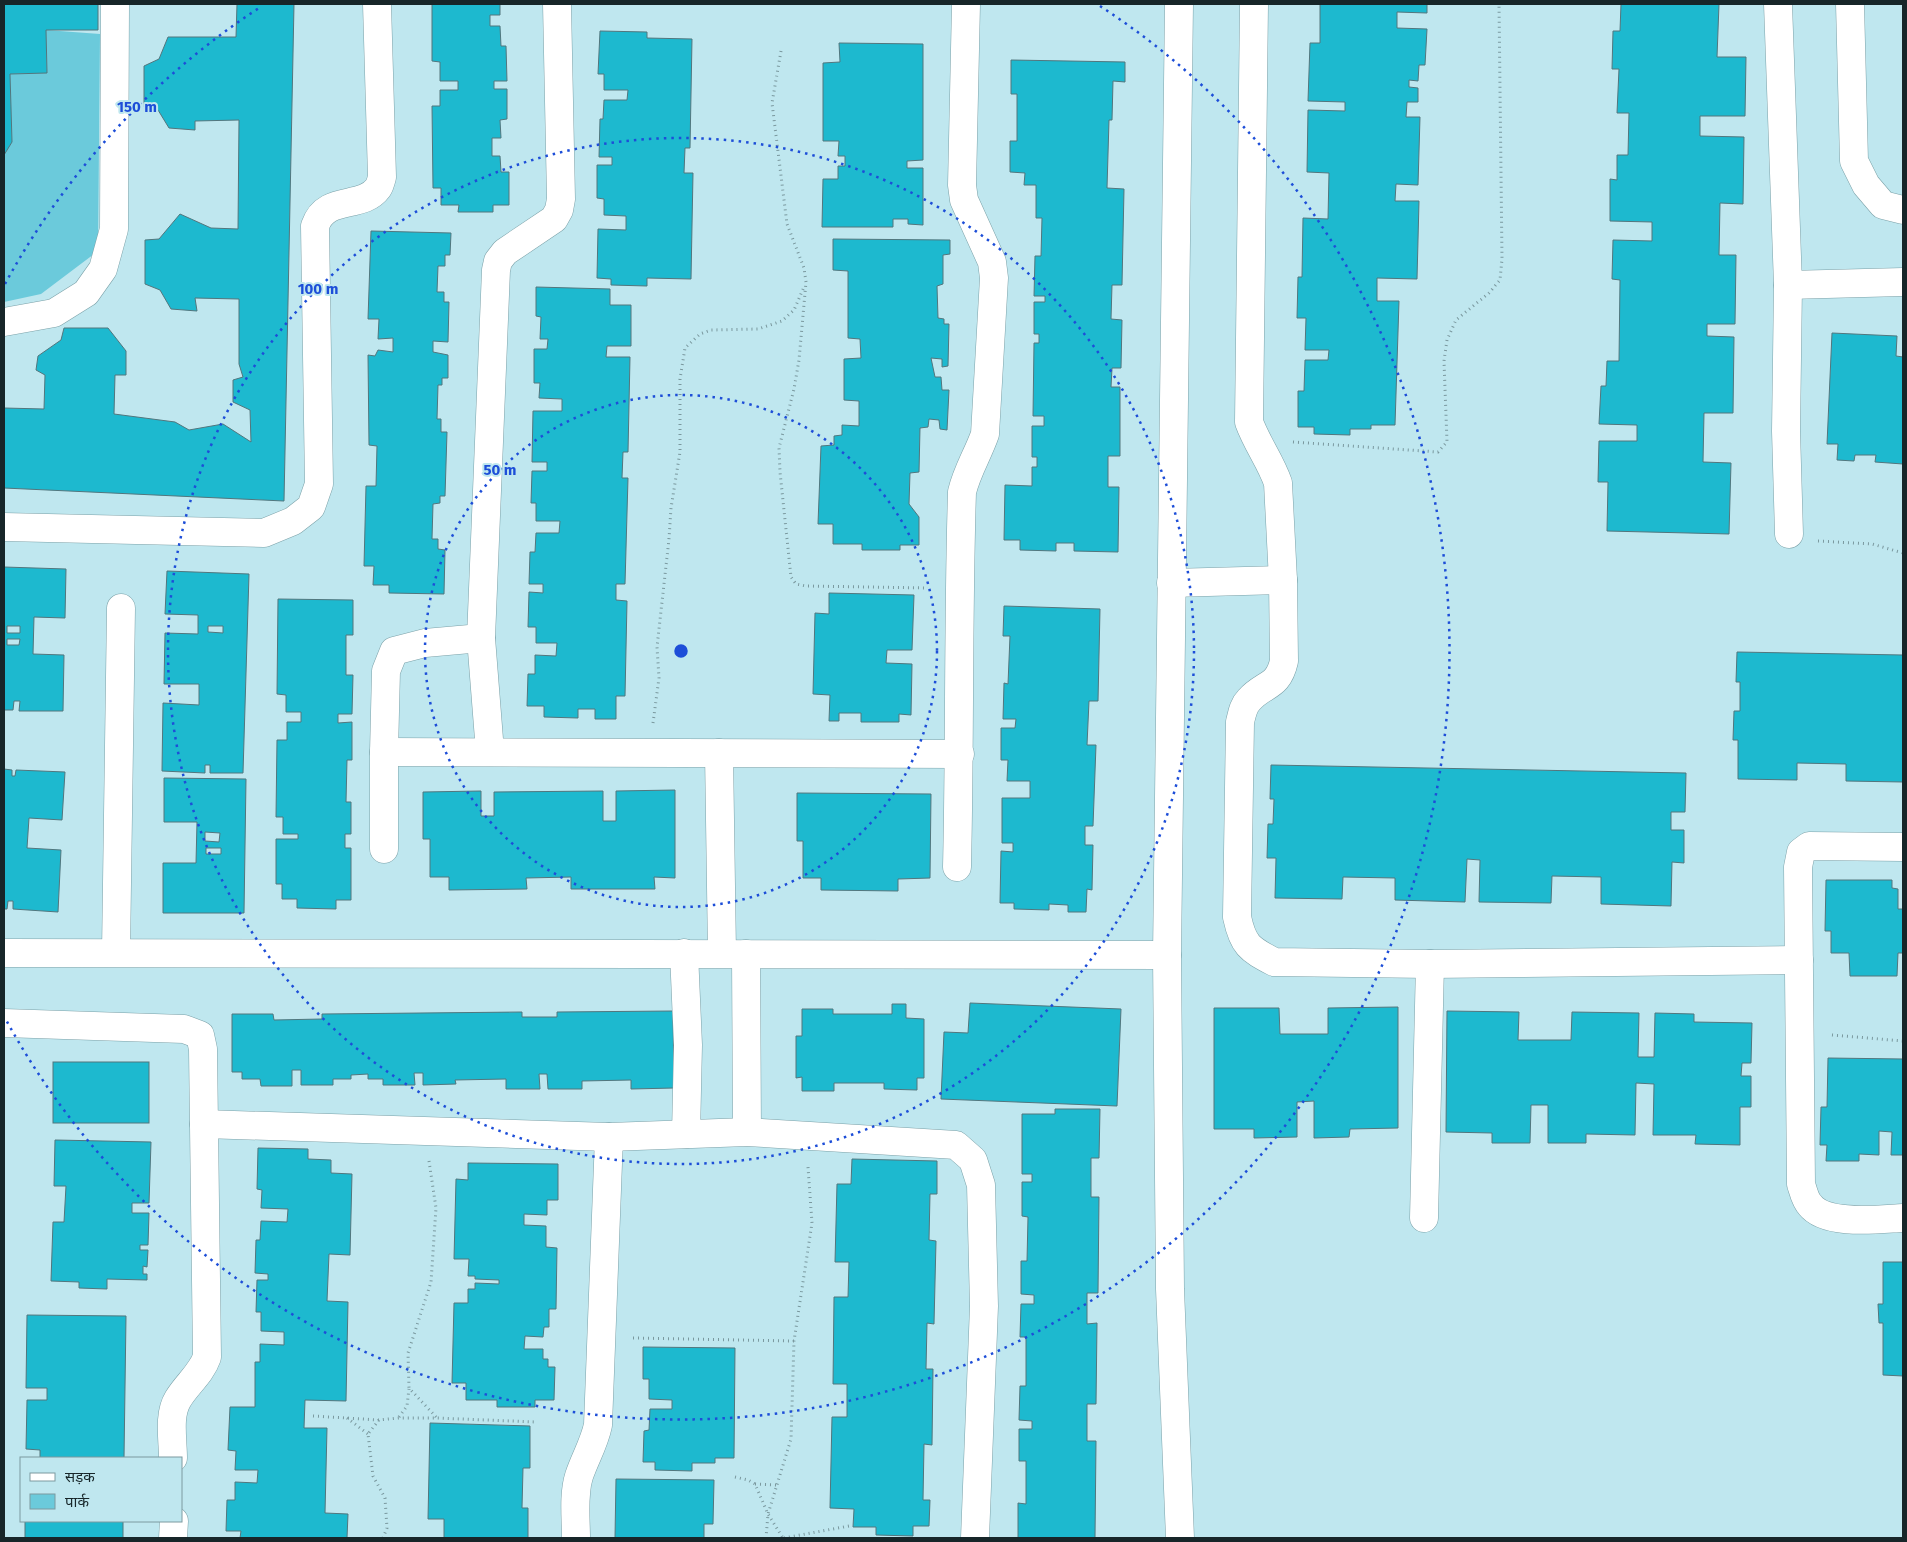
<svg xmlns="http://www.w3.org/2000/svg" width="1907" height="1542" viewBox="0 0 1907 1542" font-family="'Fira Sans','Noto Sans Devanagari',sans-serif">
  <rect width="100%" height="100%" fill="#bfe7ef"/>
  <path fill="#6bcadb" d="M46,30l54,4 -2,217 -57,43 -37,8v-147l8,-13 -2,-68 37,-1z"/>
  <g fill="#1db9cf" stroke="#52767d" fill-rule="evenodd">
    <path d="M4,4h94v26h-52l1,43 -37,1 2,68 -8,13z"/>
    <path d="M237,4h57l-10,497 -280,-13v-80l40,1 1,-34 -9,-5 2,-14 23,-16 3,-12h44l18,23v24h-11l-1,39 61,8 14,8 34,-6 28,18 -1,-32 -17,-8v-22l10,-3 -4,-13v-65l-44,-1 2,13 -26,-2 -11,-19 -15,-6v-44l14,-1 21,-25 31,14 27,1 1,-109 -44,1v9l-26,-2 -11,-18 -14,-3v-41l15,-7 9,-22h68z"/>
    <path d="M432,4h68v11h-10v11h10l1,20h5l1,35h-13v8h13v30l-7,1 1,18h-9v18h8l1,16h8v33h-16v7h-35l1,-7h-18v-17h-8l-1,-82h8v-16h18v-9h-18v-19l-8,-1z"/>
    <path d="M1320,4h107v9l-30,-1v16l30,1 -2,36h-6l-1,16 -9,-1v7l9,1v14h-11l-1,15h14l-2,68 -22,-1 -1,17h24l-2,78 -40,-1v23h22l-4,124h-24v4h-21v6l-36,-1v-7h-16v-36h6l1,-31h23l1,-10h-24l1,-32h-9l1,-41h4l1,-59 25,1 1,-46 -22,-1 1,-62 37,1v-9l-37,-1 2,-58h10z"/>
    <path d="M1621,4h98l-2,53h29l-1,59h-45v20l44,1 -1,67 -23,-1 -1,52h17l-1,69h-28v12l27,1 -1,76h-29l-1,49 28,1 -2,71 -122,-3 1,-49h-10l1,-41h38v-16l-38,-1 2,-38h5l1,-25h12l1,-81 -8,-1 1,-39 39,1v-19l-42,-1v-42l7,1v-25h11l1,-42h-12l2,-44h-7l1,-38h7z"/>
    <path d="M600,31l47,1v6l45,1 -2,109h-5l-1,25h9l-2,106 -44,-1v8l-36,-1v-6l-14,-1 1,-49 28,1v-14l-22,-1v-16l-7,-1v-33h15v-8h-13l1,-38h3l1,-19h23l1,-10h-24v-16h-6z"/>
    <path d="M839,43l84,1v116l-16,1v7h16v57l-15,-1v-5h-15v8h-71l1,-48h15v-13h7v-10h-7l1,-15h-16v-78l17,-1z"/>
    <path d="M1011,60l114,2v20l-12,-1 -1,39h-3l-2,68 17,1 -2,96h-10l-1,34 11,1 -1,48h-9l-1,19h9v69h-12v31h11l-1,65 -44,-1v-8h-18v8l-36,-1v-10h-16l1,-55 27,1v-19h5v-10h-5v-31h12v-10h-11l1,-73h5v-9h-5v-32h11v-6h-11l1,-40h6l1,-38h-6v-33h-12l1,-12 -15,-1v-31h7v-47h-6z"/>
    <path d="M371,231l80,2 -1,22h-5v11h-7l-1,26h7v10h5l-1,40 -15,-1v11l15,3v23h-6v7h-4l-1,34h4v13h6l-2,64h-5v7l-7,1 -1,35h6v10l7,1 -1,44 -55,-1v-8h-16l1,-19h-10l2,-80h10l1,-40 -8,-1 -1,-90 7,1 3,-6 15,2v-14l-15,1 1,-20h-11z"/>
    <path d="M833,239l117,1v14l-7,1v29l-6,2 1,32 6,1v5h5l-1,42 -6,1v-8l-11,-1 4,19h6l1,13h7l-2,40 -7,-1 -1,-9 -10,-1 -1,8 -8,1 -1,44 -9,1 -1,31 10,13v28h-19v5h-38v-6h-29v-20h-15l3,-78 13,-1v-9l8,-1v-10l17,1v-25l-15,-1v-41l17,-1 -1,-19 -12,-1v-67l-15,-1z"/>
    <path d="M536,287l74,2v16h21v41h-24l-1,11h24l-2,95h-5l-1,26h6l-3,106h-9v16l11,1 -2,95h-9v23h-21v-10h-17v9l-34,-1v-11h-17l1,-32h7v-19l21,1 1,-13h-21v-16h-8l1,-35 14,1v-9h-14l1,-32h5l1,-19h23l1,-12h-24v-18h-5l1,-32h15v-9h-15l1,-51h29v-12l-23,-1 1,-15h-6v-34h13l1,-10h-8l1,-22 -5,-1z"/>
    <path d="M1832,333l65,3 -1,20 7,1v107l-28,-2 1,-7h-21l-1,6 -17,-1 1,-16h-11z"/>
    <path d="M4,567l62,2 -1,49 -31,-1 -1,37 31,1 -1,56h-44l1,-10h-6l-1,9h-9zM7,626h13v7h-13zM7,639h13l-1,6h-12z"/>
    <path d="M167,571l82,3 -6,199h-33v-8h-5v8l-43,-2 1,-68 36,2v-21h-35l1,-51 33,1v-19l-33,-1zM208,626h15v7l-15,-1z"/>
    <path d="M829,593l85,2 -2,55h-25l-1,13 26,1 -1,51 -12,-1v8h-38v-9h-22v8h-10l1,-26 -17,-1 2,-81 14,1z"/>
    <path d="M278,599l75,1v35h-7v40h7l-1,39h-14v9l14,-1v38h-5l-1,42h5v32h-6v14h6v52h-15v9l-39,-1v-9h-15v-15h-6v-45h22v-5h-15v-17h-7l1,-77h10v-18h14v-10h-15v-17l-9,-1z"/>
    <path d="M1004,606l96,3 -2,92h-9l-2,44h9l-3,81h-8v19h8l-1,45 -5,-1 -1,23h-18v-7l-19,-1v6l-35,-1v-6h-14l1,-52 12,1v-9h-11v-45h28v-17h-23l1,-21h-7v-32h14l1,-9h-13l1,-36 4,1 2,-48h-7z"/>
    <path d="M1737,652l166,3v127l-57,-1v-17l-49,-1v17l-59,-1v-39h-5l1,-29h6v-29h-4z"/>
    <path d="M1271,765l415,8 -1,39h-14v18h13v33l-12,-1 -1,44 -70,-2v-27l-49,-1 -1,27 -72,-1 1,-42 -13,-1 -2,43 -70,-2v-22l-52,-1 -1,22 -67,-1 1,-40h-9l1,-34h5l1,-25h-4z"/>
    <path d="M4,769l8,1v6h3l1,-6 49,2 -3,48 -33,-2 -2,30 34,2 -3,62 -45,-3v-8h-5l-1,8h-3z"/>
    <path d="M164,778l82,1 -2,134h-81v-50h33l1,-41h-33zM205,832l15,1 -1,9 -14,-1zM206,848h15v6h-15z"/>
    <path d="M675,790v88l-21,-1 1,12h-84v-12l-45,1 1,11 -78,1v-13h-19v-38h-7v-47l58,-1v25h13v-24l109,-1v30h13v-30z"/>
    <path d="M797,793l134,1 -1,84 -32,1v12l-77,-1v-12h-18v-37h-6z"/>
    <path d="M1826,880h66v8l6,1v20h5v44h-5l-1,23h-47l-1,-23h-18v-22h-6z"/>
    <path d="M970,1003l151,6 -4,97 -176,-7 3,-67 24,1z"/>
    <path d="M892,1004h14v14l18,1v59h-7v12l-33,-1v-6h-50v8h-32v-14l-6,1v-42h6v-27h31v5h59z"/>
    <path d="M1398,1007v121l-48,1 -1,8 -35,1v-37l-17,1v35l-43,1v-9h-40v-121h65l1,26h48v-26z"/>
    <path d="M673,1011l1,77 -43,1v-9l-49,1v8h-34l-1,-15h-8l1,15h-34v-10l-51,1 1,4 -33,1v-12h-9l1,12h-32v-6h-15v-5l-17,1v4h-18v6h-32v-15h-9v16h-31l-1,-7h-18v-7h-10v-58h41l1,6 48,-1v-5l200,-2v5h35v-5z"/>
    <path d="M1447,1011l72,1 -1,28h53l1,-28 67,1 -1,44h16l1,-44 39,1v8l58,1 -1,40h-9l-1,13h10v31h-11v38l-45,-1 1,-9h-43l1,-51 -18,-1 -1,52 -49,-1v9h-38v-38h-17l-1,38h-38v-10l-46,-1z"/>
    <path d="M1828,1058l75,1v96h-12l1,-23 -13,-1v24l-20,-1v7h-33l1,-16h-7l1,-38h6z"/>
    <rect x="53" y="1062" width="96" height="61"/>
    <path d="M1055,1109h45l-1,49h-8v39h8l-1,96h-11v31l10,-1 -1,81h-9v37h9l-1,97h-77v-35l8,1v-43h-7v-32h13v-8l-13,-1 1,-34h6v-49h-6l1,-33h13v-9l-13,-1v-33h6l1,-44 -6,-1v-34h10v-8h-10v-60h33z"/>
    <path d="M55,1140l96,2 -2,61h-17v10h17l-1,32h-8v5h8l-1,17 -4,-1v8h4v6l-40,-1v10l-28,-1v-6l-28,-1 2,-59h11l2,-36h-12z"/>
    <path d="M258,1148l50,1v10l23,1v13l21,1 -2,81 -21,-1 -2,47 21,1 -2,99 -41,-1 -1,28h23l-2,85 23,1 -1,24h-107l1,-7h-15l1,-31h8v-18l22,1 1,-13h-23l1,-19 -8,-1 2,-43h25v-45h5v-18l24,1v-13l-23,-1v-19h-5l1,-32h11v-6l-13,-1 1,-33h4l1,-19 26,1 1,-13 -27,-1 1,-18 -5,-1z"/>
    <path d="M852,1159l85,2v33h-7l-1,46 7,1 -2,83 -7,-1 -1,46h7l-1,76 -8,-1 -1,56h7l-1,26h-16v10l-37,-1v-8h-23l1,-18 -24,-1 2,-91h15v-33h-14l1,-87h14l1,-35h-14l2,-78h14z"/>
    <path d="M468,1163l90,1v36h-11v15l-23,-1v11l22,1v21l11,1 -1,61h-7v18h-5l-1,10 -18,-1 -1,13h19v10h5v8h7l-1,33h-19v7h-38v-7h-31v-17h-14l2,-80h14v-14h7v-6l24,1v-4l-24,-1v-3h-7l1,-17h-15l2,-80 12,1z"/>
    <path d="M1883,1262h20v114l-20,-1v-52h-4l-1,-19h5z"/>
    <path d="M27,1315l99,1 -2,142h-84v-8l-14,-1 1,-49h20v-12h-21z"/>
    <path d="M643,1347l92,1 -1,110h-19v5h-23v8l-37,-1v-8h-12l1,-31 5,-1 1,-21h22v-9l-23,-1v-20h-6z"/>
    <path d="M430,1423l100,3v42h-7l-1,40h6v30h-84v-19h-16z"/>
    <path d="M616,1479l98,1 -1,44h-9v14h-89z"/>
    <rect x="25" y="1521" width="98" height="17"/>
  </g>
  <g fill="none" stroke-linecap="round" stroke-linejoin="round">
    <defs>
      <g id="minor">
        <path d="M1179,4l-12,951 3,334 10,249"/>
        <path d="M1254,4l-5,418c8,22 22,40 29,61l5,97 1,81c-6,27 -20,22 -35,39 -6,6 -7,14 -9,22l-3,195c6,28 12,32 37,45l156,2 369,-4"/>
        <path d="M1778,4l10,281 -2,146 3,103"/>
        <path d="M1850,4l4,157 12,24 17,20 20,5"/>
        <path d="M1788,285l115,-3"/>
        <path d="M4,322l50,-9 32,-20 17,-24 11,-40 1,-225"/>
        <path d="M4,527l260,6 29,-12 18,-14 8,-23 -4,-258c11,-32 47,-16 63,-38 2,-3 3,-7 4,-11l-5,-173"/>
        <path d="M1171,583l112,-3"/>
        <path d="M384,752l576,2"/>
        <path d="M490,752l-9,-114 15,-368 2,-9 7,-9 49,-33 5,-9 2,-11 -4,-195"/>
        <path d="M719,753l3,200"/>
        <path d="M1903,847l-94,-1 -8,6 -3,15 3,317c2,6 4,16 9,21 16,21 70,14 93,13"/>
        <path d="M384,849v-97l2,-81 8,-20 31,-8 56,-5"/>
        <path d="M957,867c3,-125 1,-250 5,-375 5,-21 16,-38 23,-58l9,-156 -2,-16 -28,-62 -2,-15 4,-181"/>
        <path d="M116,952l5,-344"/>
        <path d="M4,953l1163,2"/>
        <path d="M684,953l4,92 -2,89"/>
        <path d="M746,954l1,178"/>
        <path d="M4,1023l180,6 16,6 3,14 4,308c-6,17 -20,27 -29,42 -10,16 -5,41 -5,59"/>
        <path d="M204,1124l405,13 138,-5 209,13 17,15 8,25 3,121 -9,232"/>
        <path d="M1424,1218l6,-254"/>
        <path d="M173,1538l1,-17"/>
        <path d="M576,1538c0,-19 -3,-43 3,-62 6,-18 15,-32 19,-51l11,-288"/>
      </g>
    </defs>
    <use href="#minor" stroke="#7ba1a8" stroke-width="29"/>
    <g stroke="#7a989e" stroke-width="3" stroke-dasharray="1 4" stroke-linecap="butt">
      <path d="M781,51l-9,52 15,121 17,44 2,14 -7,78 -5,29 -15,59 1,24 11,105 5,7 10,2 122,2"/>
      <path d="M1293,442l145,10 9,-10 -3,-81 3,-21 9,-20 33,-27 11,-13 2,-21 -3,-255"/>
      <path d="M1818,541l54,3 31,9"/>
      <path d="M653,723l6,-45 -2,-31 12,-108 2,-31 9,-56v-73l5,-31 15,-14 11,-4 47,-1 24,-8 12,-11 10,-23"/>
      <path d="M1832,1035l71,6"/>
      <path d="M429,1161l7,47 -5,74 -23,71 1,35 28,30"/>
      <path d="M633,1338l161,3"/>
      <path d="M313,1416l66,4 20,-2h38l99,4"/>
      <path d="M399,1417l8,-11 2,-17"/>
      <path d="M347,1418l21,16"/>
      <path d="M379,1420l-11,14 5,42 12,22 2,30 -4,10"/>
      <path d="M735,1477l13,3 7,4 13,30 15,24"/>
      <path d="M755,1484l22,1"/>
      <path d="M766,1538l2,-24 23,-75 3,-98 18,-118 -4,-56"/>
      <path d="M784,1538l65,-12"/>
    </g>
    <use href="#minor" stroke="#fff" stroke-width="28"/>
  </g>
  <g fill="none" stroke="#1d4ed8" stroke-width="2.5" stroke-dasharray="2.5 5">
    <circle cx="681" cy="651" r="256"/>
    <circle cx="681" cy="651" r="513"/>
    <path d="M5 284A769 769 0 0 1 262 6M1100 6A769 769 0 1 1 5 1018"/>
  </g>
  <circle cx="681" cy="651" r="8" fill="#1d4ed8" stroke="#bfe7ef" stroke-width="2.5"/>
  <g font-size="15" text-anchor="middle" font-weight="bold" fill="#1d4ed8" stroke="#bfe7ef" stroke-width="4" stroke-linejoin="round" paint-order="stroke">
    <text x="137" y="112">150 m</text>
    <text x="318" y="294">100 m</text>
    <text x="500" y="475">50 m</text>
  </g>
  <rect width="1907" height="1542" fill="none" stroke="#172629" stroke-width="10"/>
  <rect x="20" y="1457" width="162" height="65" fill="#bfe7ef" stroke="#7c9aa0"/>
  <rect x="30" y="1473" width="25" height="8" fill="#ffffff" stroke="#7c9aa0"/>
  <text x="65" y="1482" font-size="15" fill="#172629">सड़क</text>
  <rect x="30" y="1494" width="25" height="15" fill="#6bcadb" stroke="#7c9aa0"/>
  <text x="65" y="1507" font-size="15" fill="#172629">पार्क</text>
</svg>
